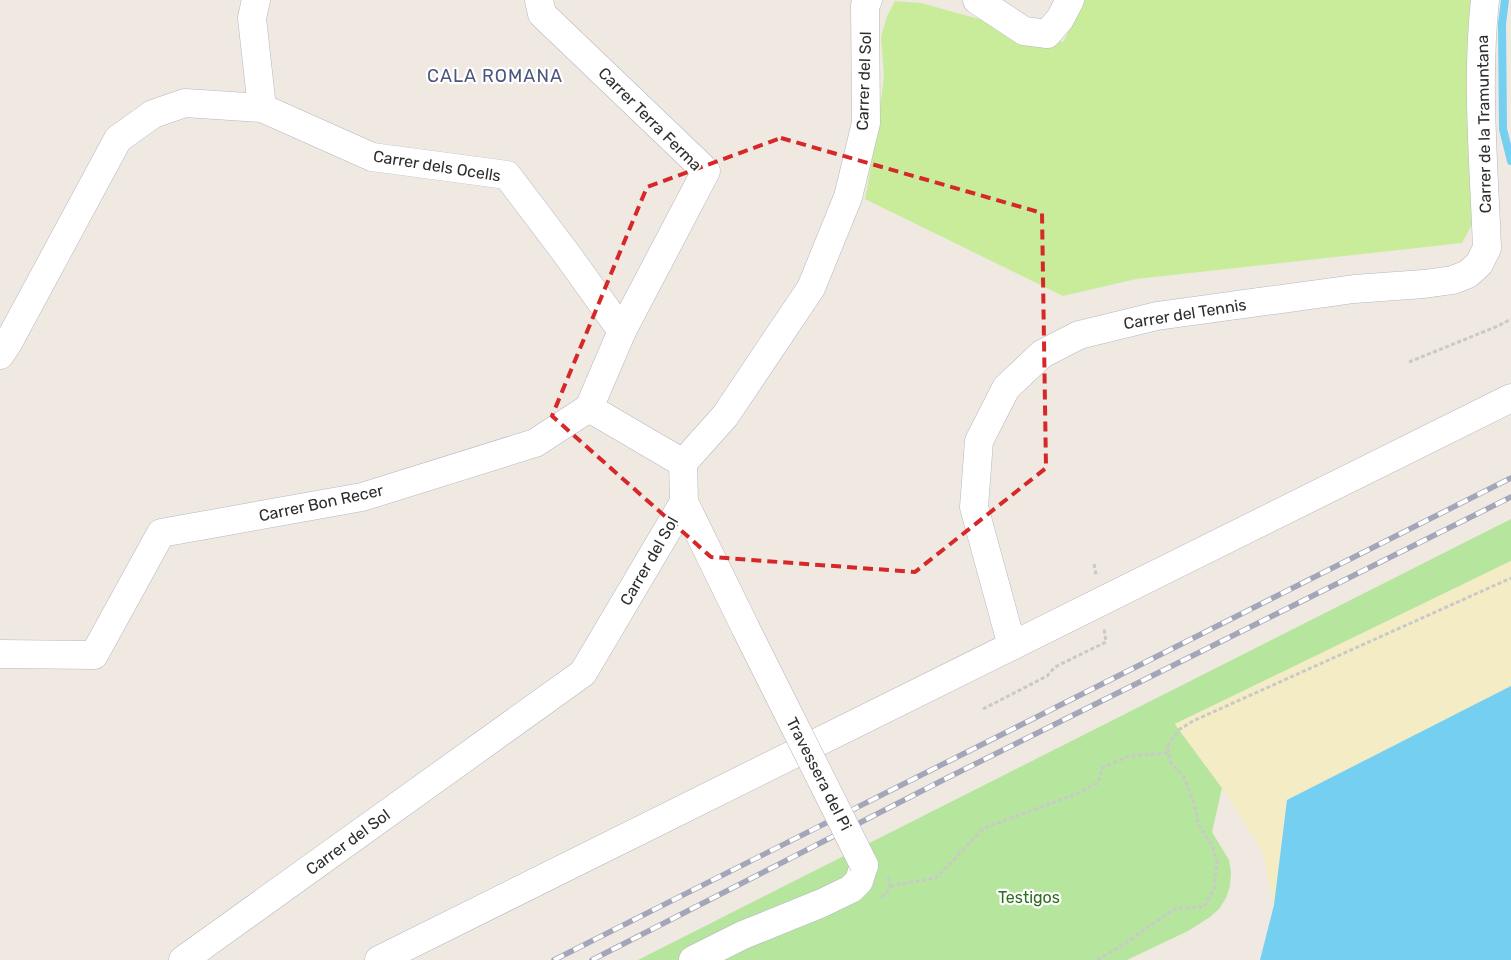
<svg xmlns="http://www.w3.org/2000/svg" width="1511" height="960" viewBox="0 0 1511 960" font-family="Rubik,sans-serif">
  <rect width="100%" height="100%" fill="#efe9e1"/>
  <path fill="#b6e59e" d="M1511,519v42l-336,163 47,64 -10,44 17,28 2,12 -1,14 -4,12 -7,11 -9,8 -22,14 -61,29h-489z"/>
  <path fill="#f3ecc5" d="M1511,561v125l-224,114 -13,105 -12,-54 -40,-63 -47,-64z"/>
  <path fill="#c9ec9a" d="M1085,0h388l4,215 -15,28 -326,36 -73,17 -198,-97 12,-68 7,-55 -3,-39 6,-21 8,-15 26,2 142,39z"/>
  <path fill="#75cff0" d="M1511,686v274h-251l14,-55 13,-105z"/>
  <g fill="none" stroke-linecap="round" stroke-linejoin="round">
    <path stroke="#75cff0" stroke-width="8" d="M1505,0l-3,24 1,105 8,32"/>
    <defs>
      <g id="street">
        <path d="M256,0l-4,18 10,90"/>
        <path d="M539,0l3,14 164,157 -84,160 -33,77"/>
        <path d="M977,0l47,31 23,3 13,-15 10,-19"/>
        <path d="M0,355l8,-12 110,-204 35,-25 32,-11 77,5 110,49 135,18 59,78 56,78"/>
        <path d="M589,408l94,55"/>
        <path d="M684,502l61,125"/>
        <path d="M1012,646l-38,-139 5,-66 27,-53 36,-34 37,-19 78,-19 197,-27 70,-5 29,-4 15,-6 11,-10 8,-16c-3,-82 -11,-166 -2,-248"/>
        <path d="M0,654l94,1 67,-122 201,-36 173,-54 54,-35"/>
        <path d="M183,960l400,-287 101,-171 -1,-39 42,-47 86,-128 37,-91 18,-74 -1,-118 3,-5"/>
        <path d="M693,960l50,-25 79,-32 29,-14 8,-8 5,-16"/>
      </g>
      <path id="secondary" d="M379,960l1132,-562"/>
    </defs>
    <use href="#street" stroke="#b4b7c1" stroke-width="29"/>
    <use href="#secondary" stroke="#b4b7c1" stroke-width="29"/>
    <g stroke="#c9c9c9" stroke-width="3" stroke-dasharray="4 2.5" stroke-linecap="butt">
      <path d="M1409,362l89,-36 13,-7"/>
      <path d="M1094,564l2,11"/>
      <path d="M983,709l64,-33 8,-9 51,-25 -2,-14"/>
      <path d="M890,886l46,-8 48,-50 92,-34 22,-11 4,-15 27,-12 39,-3"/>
      <path d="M881,897l5,-3 4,-8 -2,-8"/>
      <path d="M1097,960l29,-17 22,-16 28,-19 28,-1 10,-19 3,-26 -5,-17 -13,-19 -6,-26 -9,-22 -14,-17 -3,-15 13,-17 13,-8 318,-143"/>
    </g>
    <use href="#street" stroke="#fff" stroke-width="28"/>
    <use href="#secondary" stroke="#fff" stroke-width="28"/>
    <defs>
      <g id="rail">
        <path d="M554,960l957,-482"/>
        <path d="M592,960l357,-183 562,-280"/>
      </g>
    </defs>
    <use href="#rail" stroke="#a3a6b8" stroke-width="5.5"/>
    <use href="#rail" stroke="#fff" stroke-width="4" stroke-dasharray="11" stroke-linecap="butt"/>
    <defs>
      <path id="street-bridge" d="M745,627l119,238"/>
    </defs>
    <use href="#street-bridge" stroke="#b4b7c1" stroke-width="29" stroke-linecap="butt"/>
    <use href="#street-bridge" stroke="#fff" stroke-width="28"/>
  </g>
  <path fill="none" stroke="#d62828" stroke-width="4" stroke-dasharray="10 6" stroke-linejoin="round" d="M781,138l261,75 4,255 -131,104 -204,-15 -159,-141 95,-229z"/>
  <g text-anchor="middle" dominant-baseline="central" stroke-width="4.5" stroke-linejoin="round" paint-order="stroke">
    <g font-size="16" fill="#2e2e2e" stroke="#fff">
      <text transform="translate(864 81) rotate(-88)">Carrer del Sol</text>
      <text transform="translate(650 119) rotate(45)">Carrer Terra Ferma</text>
      <text transform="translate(1484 124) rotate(-91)">Carrer de la Tramuntana</text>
      <text transform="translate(437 166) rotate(9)">Carrer dels Ocells</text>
      <text transform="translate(1185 314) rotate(-9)">Carrer del Tennis</text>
      <text transform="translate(321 503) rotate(-12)">Carrer Bon Recer</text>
      <text transform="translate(649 561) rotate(-60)">Carrer del Sol</text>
      <text transform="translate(819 774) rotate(63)">Travessera del Pi</text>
      <text transform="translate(348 842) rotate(-36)">Carrer del Sol</text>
    </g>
    <g font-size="16" fill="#2c6e1b" stroke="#fff">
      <text x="1029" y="897">Testigos</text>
    </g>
    <g font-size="18" letter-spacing="1" fill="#4d5680" stroke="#fff">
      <text x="495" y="76">CALA ROMANA</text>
    </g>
  </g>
</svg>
